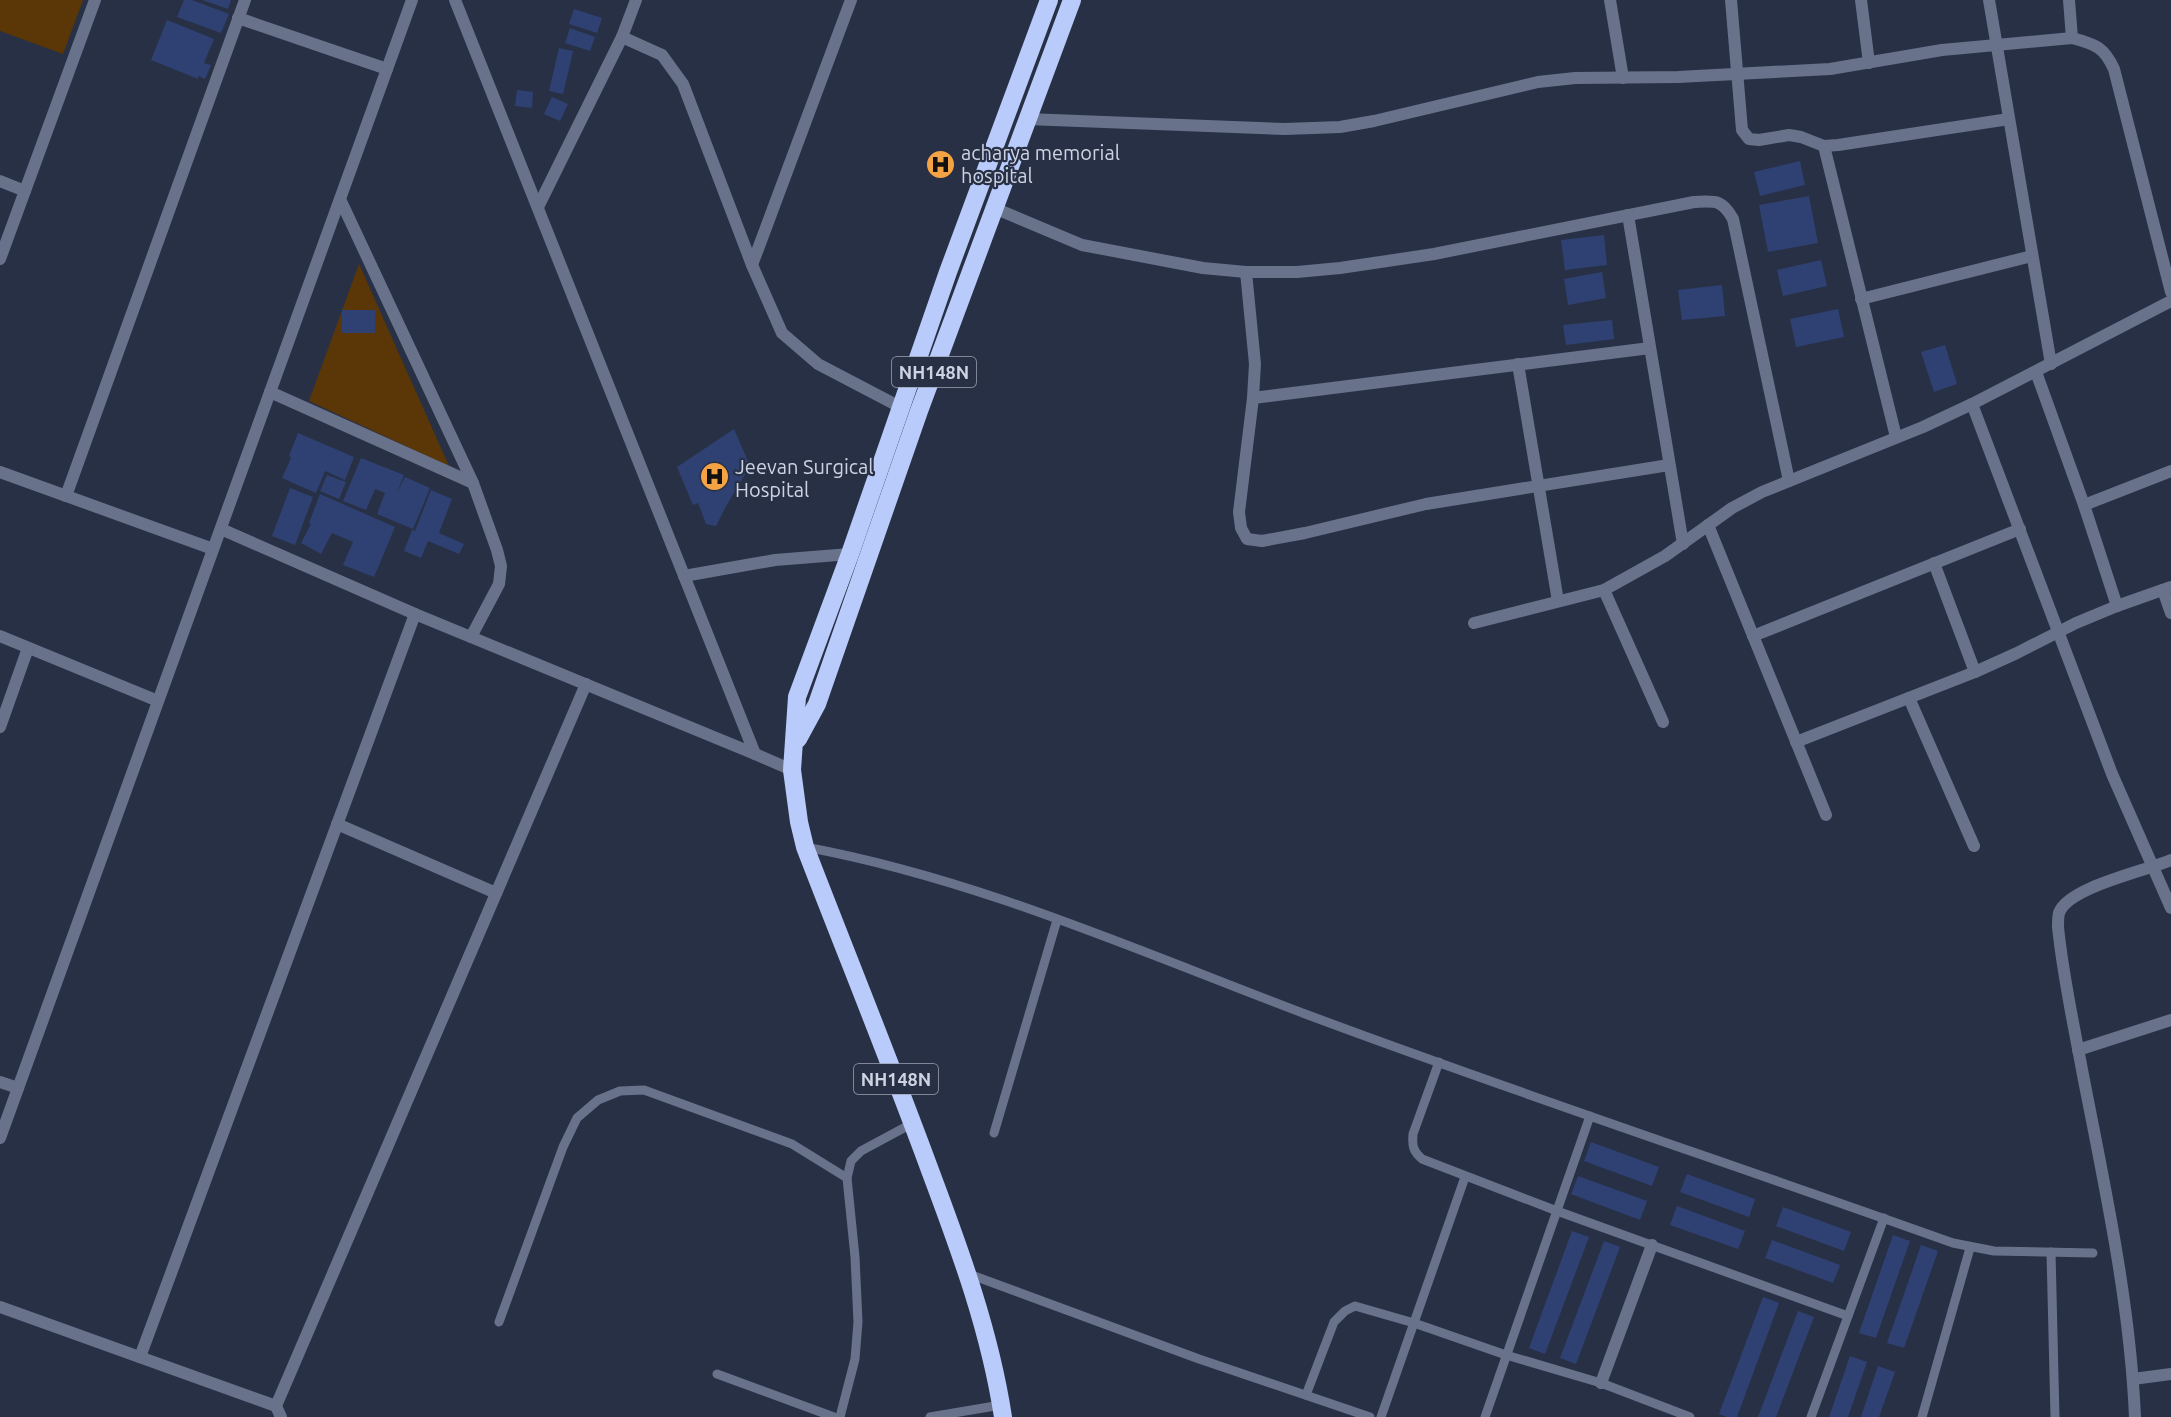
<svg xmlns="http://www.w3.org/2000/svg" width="2171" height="1417" viewBox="0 0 2171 1417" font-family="Ubuntu,sans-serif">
  <rect width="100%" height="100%" fill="#283046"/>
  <g fill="#5b3606">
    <path d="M0,0h83l-20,54 -63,-23z"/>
    <path d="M359,264l90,202 -140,-65z"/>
  </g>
  <g fill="#2f4172">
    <path d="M184,0h8l37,14 -8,19 -44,-16z"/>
    <path d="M202,0h29l-3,9z"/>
    <path d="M574,9l28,9 -5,15 -28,-9z"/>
    <path d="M167,20l47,19 -10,24 7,2 -6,14 -7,-3v3l-47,-19z"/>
    <path d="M570,28l25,9 -5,14 -25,-8z"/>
    <path d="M559,48l14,3 -10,43 -14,-3z"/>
    <path d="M517,90l16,2 -1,16 -17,-2z"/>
    <path d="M552,97l16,7 -8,17 -16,-7z"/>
    <path d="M1800,161l5,24 -45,11 -6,-24z"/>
    <path d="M1809,196l9,47 -50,9 -9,-47z"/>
    <path d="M1604,235l3,30 -42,5 -4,-30z"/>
    <path d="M1821,260l6,26 -44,10 -6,-26z"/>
    <path d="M1602,272l4,26 -38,7 -4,-26z"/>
    <path d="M1722,285l3,31 -43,4 -4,-30z"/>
    <path d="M1838,309l6,28 -48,10 -6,-28z"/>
    <rect x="342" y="310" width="33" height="23"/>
    <path d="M1612,320l2,19 -48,6 -3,-20z"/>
    <path d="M1945,345l12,39 -23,8 -13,-40z"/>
    <path d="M734,429l16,37 -24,40 -10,20 -10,-2 -8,-21 -5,2 -16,-38z"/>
    <path d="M298,433l56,24 -9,23 -20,-9 -9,22 -34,-15 9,-20 -2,-2z"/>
    <path d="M361,458l43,17 -7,18 8,-16 25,11 -17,41 -36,-15 8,-21 -10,-4 -9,21 -23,-9z"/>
    <path d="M327,475l19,7 -7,17 -19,-8z"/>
    <path d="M290,488l23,9 -18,48 -23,-9z"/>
    <path d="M431,490l21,9 -13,34 25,11 -5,10 -31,-13 -7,17 -17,-7 8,-21 3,1z"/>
    <path d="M320,494l75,33 -21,50 -31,-12 10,-23 -21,-9 -11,21 -20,-11 10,-19 -2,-1z"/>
    <path d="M1591,1142l68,25 -7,19 -68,-25z"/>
    <path d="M1687,1174l68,25 -6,18 -69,-25z"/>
    <path d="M1578,1176l69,25 -7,19 -69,-26z"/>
    <path d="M1677,1206l68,25 -7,18 -68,-24z"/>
    <path d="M1783,1207l68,25 -7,19 -68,-25z"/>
    <path d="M1572,1231l17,6 -44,117 -16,-6z"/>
    <path d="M1893,1235l17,6 -34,97 -17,-5z"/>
    <path d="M1772,1240l68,25 -7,18 -68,-25z"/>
    <path d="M1604,1241l16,6 -44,117 -16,-6z"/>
    <path d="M1921,1245l17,6 -34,97 -17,-5z"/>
    <path d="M1763,1297l16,6 -42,114h-10l-8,-3z"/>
    <path d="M1798,1311l16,6 -38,100h-18z"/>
    <path d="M1850,1356l17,6 -19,55h-19z"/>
    <path d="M1878,1366l17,6 -16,45h-18z"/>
  </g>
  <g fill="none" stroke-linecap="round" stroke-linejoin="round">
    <g stroke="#68728a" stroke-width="9">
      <path d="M805,847c174,32 338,106 503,168 214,80 430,151 645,228l41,8 99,2"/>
      <path d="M1439,1062l-26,72c-1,12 0,17 9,25l135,52 291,105"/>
      <path d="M994,1133l63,-213"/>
      <path d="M2051,1252l4,165"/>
      <path d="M969,1274l230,85 171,58"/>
      <path d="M499,1322l64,-175 14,-29 21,-18 22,-9 24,-1 148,54 55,34"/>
      <path d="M717,1374l117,43"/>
      <path d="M1306,1395l28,-73 11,-11 10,-5 59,17 92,32 95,28 89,34"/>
      <path d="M840,1417l15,-58 3,-37 -3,-65 -8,-79 4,-17 10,-10 52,-28"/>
      <path d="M930,1417l71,-12"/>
      <path d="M1381,1417l84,-240"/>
      <path d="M1485,1417l105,-301"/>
      <path d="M1811,1417l73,-199"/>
      <path d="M1922,1417l48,-169"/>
    </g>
    <g stroke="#68728a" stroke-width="12">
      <path d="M455,0l300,754 37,16"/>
      <path d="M1610,0l13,78"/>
      <path d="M1731,0l11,130 7,9 10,1 30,-5 12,2 23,9 14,-1 171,-26"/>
      <path d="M1861,0l8,63"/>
      <path d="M1989,0l62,364"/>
      <path d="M2069,0l3,38"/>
      <path d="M238,18l149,51"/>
      <path d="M622,37l40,18 21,29 69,181 30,68 36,31 84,44"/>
      <path d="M1027,119l258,10 55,-2 34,-6 164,-39 37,-4 103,-1 152,-8 112,-19 130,-12c23,6 32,9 42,31l57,223"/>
      <path d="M1824,146l72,291"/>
      <path d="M0,181l25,10"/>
      <path d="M340,199l133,284 24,67 4,16 -2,18 -28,53"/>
      <path d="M538,207l84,-170 14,-37"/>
      <path d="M994,208l88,37 121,23 43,4h51l43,-4 94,-14 260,-52c21,-1 28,-3 39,17l56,262"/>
      <path d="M1628,215l55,329"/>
      <path d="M0,259l95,-259"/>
      <path d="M752,265l99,-265"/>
      <path d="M1246,272l9,92 -2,34 -14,114 2,16 6,11 15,2 43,-8 121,-29 243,-39"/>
      <path d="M1861,299l171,-43"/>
      <path d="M1518,364l40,237"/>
      <path d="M2036,372l48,133 33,101"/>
      <path d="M270,392l203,91"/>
      <path d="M1253,398l397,-50"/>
      <path d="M1972,404l140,370 59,134"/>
      <path d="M0,472l213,77"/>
      <path d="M66,496l179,-496"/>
      <path d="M2084,505l87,-34"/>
      <path d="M1708,525l118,290"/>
      <path d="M221,529l194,85 340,140"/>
      <path d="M1934,563l41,109"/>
      <path d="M684,576l91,-16 75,-6"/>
      <path d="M1604,590l59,132"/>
      <path d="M2163,590l8,23"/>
      <path d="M1474,623l130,-33 61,-34 67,-48 30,-16 161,-65 49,-23 199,-103"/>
      <path d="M0,636l158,65"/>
      <path d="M1753,636l267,-107"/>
      <path d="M1909,698l65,148"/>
      <path d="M0,727l28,-79"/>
      <path d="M1796,742l179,-70 42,-19 59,-30 41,-17 54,-19"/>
      <path d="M337,824l159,69"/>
      <path d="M2078,1050l93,-30"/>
      <path d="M0,1082l18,6"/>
      <path d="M0,1138l412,-1138"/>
      <path d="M0,1307l276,99"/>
      <path d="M140,1357l275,-743"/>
      <path d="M2133,1379l38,-5"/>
      <path d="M1601,1383l51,-138"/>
      <path d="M281,1417l-5,-11 310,-722"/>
      <path d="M2135,1417c-5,-115 -30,-229 -52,-342 -9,-49 -20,-98 -25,-148 0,-4 0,-10 1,-14 9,-26 87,-42 112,-53"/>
    </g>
    <g stroke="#b8cbfa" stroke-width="18">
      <path d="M798,739l19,-35 102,-293 153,-411"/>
      <path d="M1003,1417c-13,-85 -42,-164 -72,-244 -40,-109 -84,-217 -126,-326l-6,-25 -7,-52 5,-73 53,-143 98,-282 101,-272"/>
    </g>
  </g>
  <defs>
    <symbol id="hospital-disc" viewBox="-11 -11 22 22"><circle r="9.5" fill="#f4a344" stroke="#283046"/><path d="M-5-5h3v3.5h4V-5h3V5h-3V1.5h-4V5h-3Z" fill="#111"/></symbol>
  </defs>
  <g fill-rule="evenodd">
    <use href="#hospital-disc" x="924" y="148" width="33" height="33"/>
    <use href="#hospital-disc" x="698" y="460" width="33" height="33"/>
  </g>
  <g text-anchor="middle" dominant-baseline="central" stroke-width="4.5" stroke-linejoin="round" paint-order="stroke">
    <g fill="#283046" stroke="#9ca2b2" stroke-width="1.5">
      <rect x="892" y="357" width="84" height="30" rx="4.5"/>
      <rect x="854" y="1064" width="84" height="30" rx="4.5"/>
    </g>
    <g font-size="18" font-weight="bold" fill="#cdd3e1">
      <text x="934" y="372">NH148N</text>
      <text x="896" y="1079">NH148N</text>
    </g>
    <g font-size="20" fill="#cdd3e1" stroke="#283046" text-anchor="start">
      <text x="961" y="152">acharya memorial<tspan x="961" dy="23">hospital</tspan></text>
      <text x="735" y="466">Jeevan Surgical<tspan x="735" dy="23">Hospital</tspan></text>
    </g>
  </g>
</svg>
